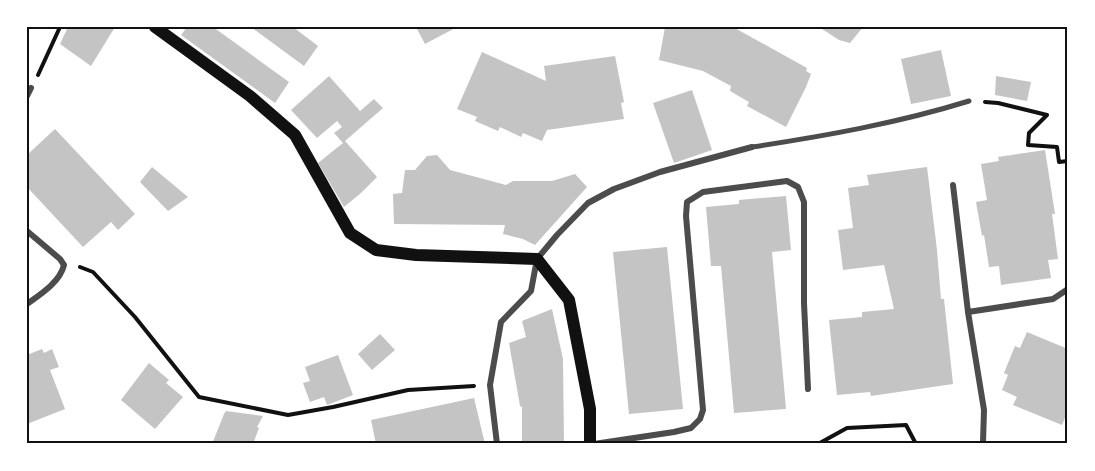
<svg xmlns="http://www.w3.org/2000/svg" width="1095" height="471" viewBox="0 0 1095 471" font-family="Karla,sans-serif">
  <rect width="100%" height="100%" fill="#fff"/>
  <g fill="#c4c4c4">
    <path d="M68,27h47l-24,39 -31,-22z"/>
    <path d="M187,27h26l76,55 -14,21 -94,-68z"/>
    <path d="M251,27h42l25,19 -14,20z"/>
    <path d="M416,27h41l-32,17z"/>
    <path d="M665,27h68l74,41 -1,3 5,3 -5,13 -20,40 -39,-21 2,-4 -19,-11 1,-5 -28,-15 -44,-11z"/>
    <path d="M819,27h44l-13,16 -11,-3z"/>
    <path d="M941,50l10,46 -40,8 -10,-45z"/>
    <path d="M482,52l64,29 -2,-15 71,-10 9,46 -3,1 3,16 -77,11 -5,11 -19,-8 -2,4 -21,-10 -2,4 -23,-10 2,-4 -20,-8z"/>
    <path d="M329,76l31,35 14,-12 9,9 -38,33 32,36 -16,16 -17,14 -26,-44 25,-20 -9,-10 8,-6 -5,-6 -20,17 -26,-28z"/>
    <path d="M996,76l35,6 -4,19 -32,-6z"/>
    <path d="M692,90l20,60 -38,13 -21,-60z"/>
    <path d="M55,129l80,85 -17,16 -7,-8 -28,25 -56,-60v-32z"/>
    <path d="M1045,150l10,64h-3l6,45 -10,1 3,18 -50,7 -2,-19 -10,1 -5,-32 -2,1 -6,-34 11,-2 -6,-36 18,-3 -1,-4z"/>
    <path d="M437,155l13,15 56,15 7,-4h39l23,-7 12,13 -52,58 -12,-6 -20,-5 2,-9 -111,-1 -1,-30 9,-1 3,-23h10l12,-14z"/>
    <path d="M152,167l36,30 -20,14 -28,-29z"/>
    <path d="M927,167l10,83 4,49h3l9,85 -82,12 -1,-4 -33,3 -8,-75 33,-3v-5l32,-3 -10,-44 -41,5 -5,-40 15,-2 -5,-40 21,-3 -2,-10z"/>
    <path d="M786,196l5,54 -19,2 14,157 -52,4 -13,-147h-10l-5,-59 33,-3v-4z"/>
    <path d="M667,247l16,162 -54,5 -16,-162z"/>
    <path d="M552,309l11,50 1,85h-42v-37l-2,-1 -11,-63 17,-6 -4,-16z"/>
    <path d="M1027,332l41,17v70l-3,-1 -3,7 -49,-20 4,-8 -15,-7 6,-15 -4,-2 11,-27 5,2z"/>
    <path d="M380,334l15,16 -23,20 -14,-16z"/>
    <path d="M42,349l2,4 8,-4 7,18 -9,3 15,39 -38,15v-69z"/>
    <path d="M338,355l15,40 -26,10 -3,-8 -14,5 -7,-19 7,-2 -5,-14z"/>
    <path d="M149,363l20,17 -3,3 17,14 -28,32 -34,-29z"/>
    <path d="M474,398l11,46h-109l-5,-24z"/>
    <path d="M226,411l37,5 -6,11 2,1 -6,16h-41l12,-30z"/>
  </g>
  <g fill="none" stroke-linecap="round" stroke-linejoin="round">
    <g stroke="#111" stroke-width="4">
      <path d="M38,75l22,-48"/>
      <path d="M985,102l13,1 49,12 -18,18 -1,12 29,2 2,15 9,-1"/>
      <path d="M80,267l13,5 42,45 64,80 89,18 45,-8 75,-17 66,-4"/>
      <path d="M818,444l29,-16 59,-3 10,19"/>
    </g>
    <path stroke="#4c4c4c" stroke-width="5" d="M752,147c73,-11 146,-24 217,-46"/>
    <g stroke="#4c4c4c" stroke-width="6">
      <path d="M27,96l4,-8"/>
      <path d="M953,185l15,127 85,-13 15,-10"/>
      <path d="M27,231l33,28 4,6c-4,17 -23,29 -37,39"/>
      <path d="M968,312l16,98 -1,32 -2,2"/>
      <path d="M497,444l-7,-59 11,-63 30,-31 6,-32 20,-24 31,-32 26,-14 46,-17 92,-25"/>
      <path d="M594,444l80,-12 17,-4 9,-9 3,-9 -17,-194 1,-14 16,-10 84,-11 11,6 6,15v101l4,86"/>
    </g>
    <path stroke="#111" stroke-width="12" d="M155,27l95,69 45,39 55,98 26,17 40,5 121,4 32,41 21,109v35"/>
  </g>
  <rect width="1095" height="471" fill="none" stroke="#ffffff" stroke-width="57"/>
  <rect x="28" y="28" width="1038" height="414" fill="none" stroke="#111" stroke-width="2"/>
</svg>
